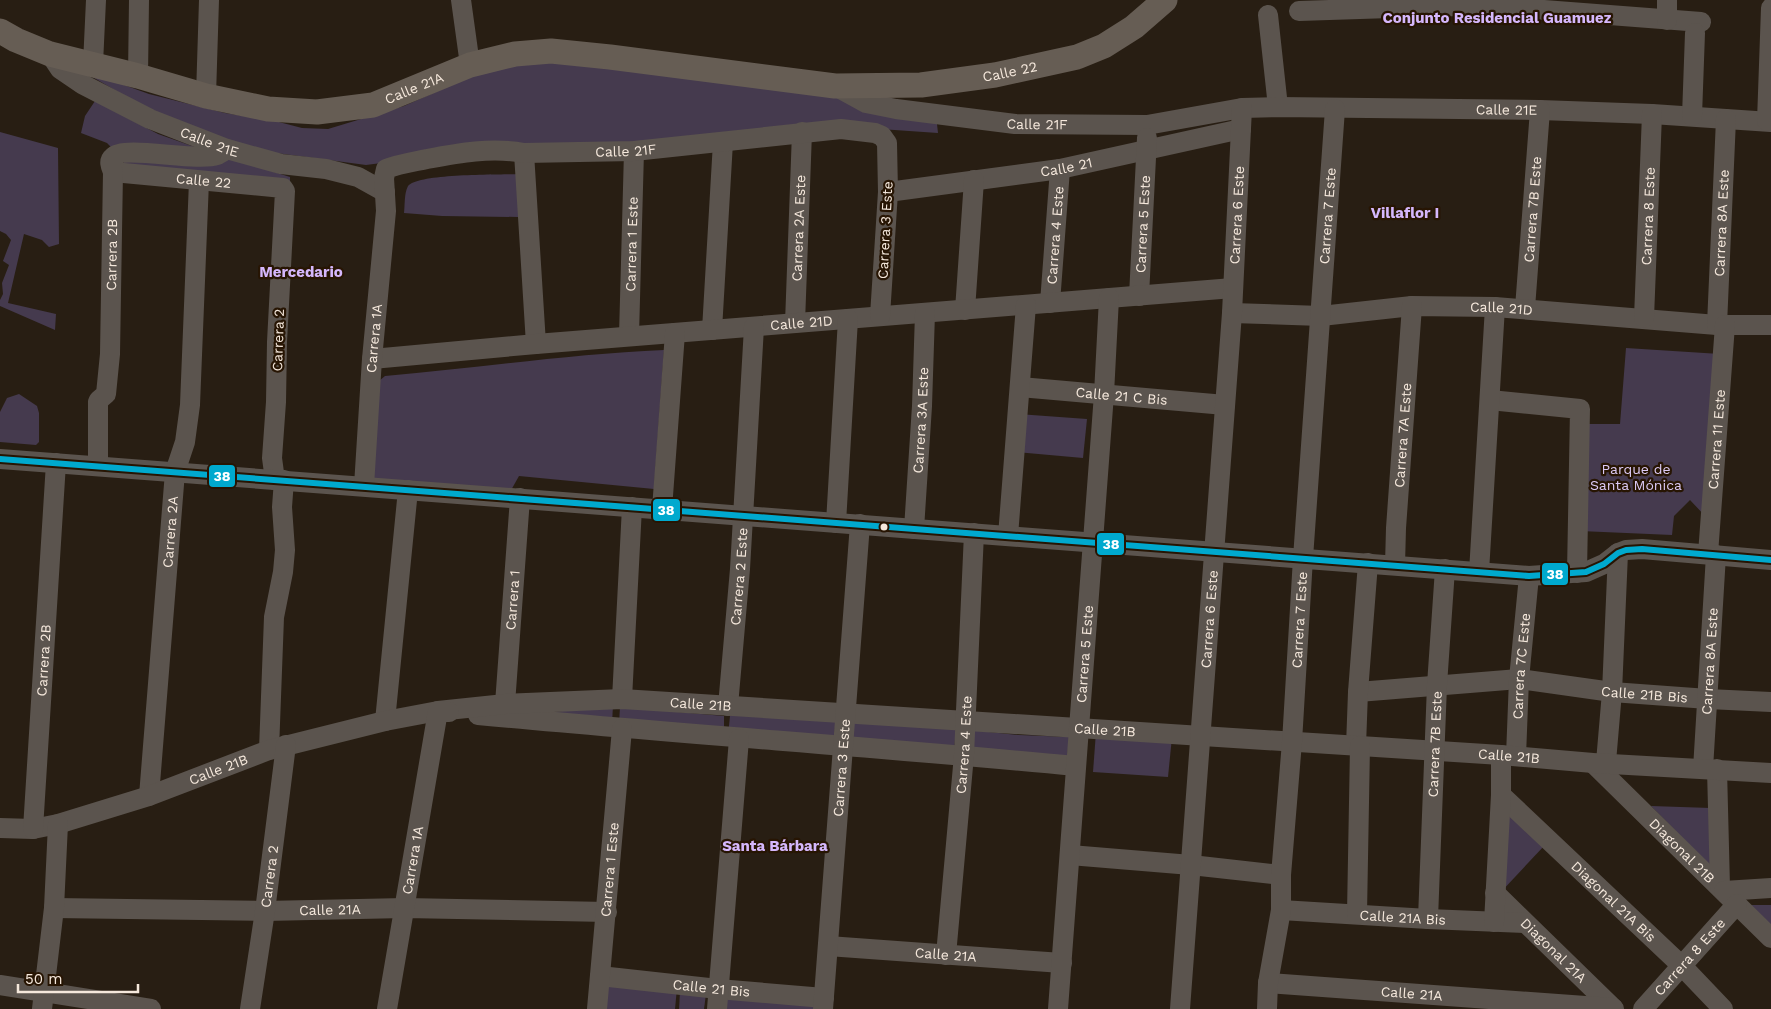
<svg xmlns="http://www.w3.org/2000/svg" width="1771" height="1009" viewBox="0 0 1771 1009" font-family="'Work Sans',sans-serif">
  <rect width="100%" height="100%" fill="#281e13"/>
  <g fill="#453a4e">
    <path d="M550,58l232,24 154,33 2,18 -87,-6 -462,35 -23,3 -105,-14 -84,-28 -52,-27 -48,-28 72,26 76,19 50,8 27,7 26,1 76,-23 90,-40z"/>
    <path d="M95,101l63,33 51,18 -96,-3 -6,-6 -26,-10 4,-17z"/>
    <path d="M0,132l58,16 1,96 -10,3 -7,-7 -18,-6 -16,69 48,11 -1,16 -55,-24v-6l3,-6 -1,-11 7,-18 -6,-4 8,-21 -5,-6 -6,-3z"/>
    <path d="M126,157l106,2 58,18v8l-169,-16z"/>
    <path d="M520,174l-2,43 -76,-1 -38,-3c1,-7 0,-20 4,-27 11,-13 92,-11 112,-12z"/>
    <path d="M1626,348l94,6 -13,164 -17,-18 -16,16 -2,19 -92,-4 4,-107h36z"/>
    <path d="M664,350l-10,139 -135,-13 -9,16 -137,-11 6,-100 6,-5c93,-8 185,-22 279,-26z"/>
    <path d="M19,394l18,12 2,7v29l-3,3 -36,-3v-30l7,-14z"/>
    <path d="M1018,414l69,5 -4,39 -68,-6z"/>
    <path d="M613,706l-1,17 -100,-7z"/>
    <path d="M620,707l104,9v17l-105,-9z"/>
    <path d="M836,712l-2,31 -106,-8 2,-19z"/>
    <path d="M854,713l102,14 -2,25 -103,-8z"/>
    <path d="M969,730l50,5 50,2 -2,23 -99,-8z"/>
    <path d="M1096,732l76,5 -4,40 -75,-5z"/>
    <path d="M1503,806l41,40 -44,47z"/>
    <path d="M1651,806l60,2 1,60z"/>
    <path d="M1750,905h21v20z"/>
    <path d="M600,982l77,6 -2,21h-76z"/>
    <path d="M680,992l26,2 -2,15h-25z"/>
    <path d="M721,998l93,7v4h-94z"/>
  </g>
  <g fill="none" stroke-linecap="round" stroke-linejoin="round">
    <g stroke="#5b544e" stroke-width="20">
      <path d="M461,0l9,65"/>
      <path d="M1299,11l152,-5 54,1 196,15"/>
      <path d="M1268,15l10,92"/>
      <path d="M1667,20v-20"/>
      <path id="s1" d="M50,54l10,15 22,15 68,35 77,30 54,15 45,5 32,8 27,15"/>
      <path d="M93,64l3,-64"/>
      <path d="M138,76l1,-76"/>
      <path id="s2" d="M835,86l31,17 30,6 119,15 132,1 95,-17 36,-1 262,3 112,4 119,8"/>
      <path d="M206,96l3,-96"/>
      <path d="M1692,116l3,-83"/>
      <path d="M1767,121l4,-113"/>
      <path d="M524,153l12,191"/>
      <path id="s3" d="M113,172l170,16 2,3 -8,151 -1,60 -4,56 3,22"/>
      <path id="s4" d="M888,192l172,-23 181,-40"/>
      <path id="s5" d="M1139,296l8,-158"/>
      <path id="s6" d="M1050,303l10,-134"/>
      <path id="s7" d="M1525,308l15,-198"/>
      <path d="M965,310l9,-130"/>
      <path id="s8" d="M1232,313l89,3 91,-10 83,1 222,18h54"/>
      <path id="s9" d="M1644,318l8,-204"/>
      <path id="s10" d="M795,323l7,-191"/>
      <path id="s11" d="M1717,325l9,-206"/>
      <path d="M712,330l11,-188"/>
      <path id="s12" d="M629,336l5,-185"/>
      <path id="s13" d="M372,359l164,-15 697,-56"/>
      <path id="s14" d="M1020,387l205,18"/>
      <path d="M1490,400l90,9 -3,164"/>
      <path d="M0,459l1529,117 57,-4 18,-8 14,-11 8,-3 16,-1 129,11"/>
      <path id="s15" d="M98,466v-64l1,-2 7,-6 4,-40 3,-182c-2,-5 -5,-11 0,-15 11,-12 83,5 104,-2 3,-1 7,-4 10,-6"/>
      <path id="s16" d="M364,486l8,-127 14,-148 -2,-33 2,-9c13,-5 27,-7 41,-10 32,-6 64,-12 97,-6l110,-2 207,-22 34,4 7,3 5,7 1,49 -8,124"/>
      <path d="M662,509l13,-176"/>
      <path d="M836,523l12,-204"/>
      <path id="s17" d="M914,529l8,-123 3,-93"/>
      <path d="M1008,536l18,-231"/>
      <path id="s18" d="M1708,554l17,-229"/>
      <path id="s19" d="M1395,565l1,-37 16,-222"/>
      <path d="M1479,572l16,-265"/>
      <path id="s20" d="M1358,692l161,-13 93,13 96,7 63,3"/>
      <path d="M622,699l10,-192"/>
      <path id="s21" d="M505,704l15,-206"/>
      <path id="s22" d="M728,706l12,-137 14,-242"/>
      <path d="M478,715c199,19 399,32 598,51"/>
      <path d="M385,721l23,-231"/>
      <path d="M1356,746l2,-54 10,-129"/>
      <path d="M269,750l5,-133 9,-45 2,-22 -3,-43 2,-27"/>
      <path id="s23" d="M1516,756l3,-77 10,-103"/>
      <path d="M1606,762l6,-70 6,-139"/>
      <path id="s24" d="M1593,763l178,175"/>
      <path id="s25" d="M1703,769l13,-214"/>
      <path d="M1717,769l3,118"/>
      <path id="s26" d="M1501,795l181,171 41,43"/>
      <path id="s27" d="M149,796l26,-324 10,-30 5,-37 9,-224"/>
      <path id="s28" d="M0,828l33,1 25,-5 91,-28 120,-46 116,-29 53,-10 67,-7 117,-5 879,56 92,8 178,10"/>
      <path id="s29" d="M33,829l23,-366"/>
      <path d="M1070,855l121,10 90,10"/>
      <path d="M1724,891l47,-3"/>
      <path id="s30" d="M1495,893l119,116"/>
      <path id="s31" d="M54,908l211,3 140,-3 202,4"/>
      <path id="s32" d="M1281,910l147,9 97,4"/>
      <path d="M1357,914l3,-168"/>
      <path id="s33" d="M1428,919l9,-234 8,-116"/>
      <path d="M1494,922l7,-127v-40"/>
      <path id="s34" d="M828,946l234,17"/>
      <path id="s35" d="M946,955l18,-200 10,-222"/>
      <path id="s36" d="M600,976l118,13 106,9"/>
      <path id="s37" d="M1268,983l345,25"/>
      <path d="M0,985l151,24"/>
      <path d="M42,1009l12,-101 4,-84"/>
      <path id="s38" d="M250,1009l15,-98 21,-166"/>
      <path id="s39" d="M387,1009l51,-298 11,1"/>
      <path id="s40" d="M597,1009l25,-280"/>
      <path d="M717,1009l22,-270"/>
      <path id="s41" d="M823,1009l37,-485"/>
      <path id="s42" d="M1058,1009l46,-615 5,-96"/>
      <path id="s43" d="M1180,1009l52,-696 10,-205"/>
      <path id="s44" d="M1267,1009l1,-26 13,-73v-35l11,-133 11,-184 32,-449"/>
      <path id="s45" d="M1643,1009l94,-105"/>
    </g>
    <path stroke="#665d54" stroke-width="25" id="s46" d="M0,31l16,9 34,14 88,22 68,20 62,13 49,3 56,-7 97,-40 45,-11 36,-3 59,6 225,29 86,-1 74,-10 82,-18 27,-11 30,-19 31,-27"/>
    <defs>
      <path id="bus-1" d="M0,459l1529,117 57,-4 18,-8 14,-11 8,-3 16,-1 129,11"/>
    </defs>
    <use href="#bus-1" stroke="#271503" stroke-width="10"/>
    <use href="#bus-1" stroke="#00a9ce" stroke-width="6"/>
  </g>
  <circle fill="#f5e8dc" stroke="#271503" stroke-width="2" cx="884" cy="527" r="4.5"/>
  <g text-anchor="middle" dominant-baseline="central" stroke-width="4.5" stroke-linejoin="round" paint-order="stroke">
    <g font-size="14" fill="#f5e8dc" stroke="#271503">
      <text stroke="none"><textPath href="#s46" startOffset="1035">Calle 22</textPath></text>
      <text stroke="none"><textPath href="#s46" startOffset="430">Calle 21A</textPath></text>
      <text stroke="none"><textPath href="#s2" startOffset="679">Calle 21E</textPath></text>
      <text stroke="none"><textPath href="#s2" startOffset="208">Calle 21F</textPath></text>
      <text stroke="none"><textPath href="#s1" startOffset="185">Calle 21E</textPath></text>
      <text stroke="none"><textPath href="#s16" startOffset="560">Calle 21F</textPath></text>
      <text stroke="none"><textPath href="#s4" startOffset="180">Calle 21</textPath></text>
      <text stroke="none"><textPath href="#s3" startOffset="91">Calle 22</textPath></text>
      <text stroke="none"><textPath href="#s7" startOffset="99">Carrera 7B Este</textPath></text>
      <text stroke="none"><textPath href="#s43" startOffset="796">Carrera 6 Este</textPath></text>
      <text stroke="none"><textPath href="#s44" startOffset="796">Carrera 7 Este</textPath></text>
      <text stroke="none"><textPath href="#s9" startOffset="102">Carrera 8 Este</textPath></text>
      <text stroke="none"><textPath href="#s11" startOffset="102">Carrera 8A Este</textPath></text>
      <text stroke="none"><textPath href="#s5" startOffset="72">Carrera 5 Este</textPath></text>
      <text stroke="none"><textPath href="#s10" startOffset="95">Carrera 2A Este</textPath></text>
      <text transform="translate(885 230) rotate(-87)">Carrera 3 Este</text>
      <text stroke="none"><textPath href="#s6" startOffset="68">Carrera 4 Este</textPath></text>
      <text stroke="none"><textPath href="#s12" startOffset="92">Carrera 1 Este</textPath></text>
      <text stroke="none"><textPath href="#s15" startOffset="215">Carrera 2B</textPath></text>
      <text stroke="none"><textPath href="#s8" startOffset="270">Calle 21D</textPath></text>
      <text stroke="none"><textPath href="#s13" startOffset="431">Calle 21D</textPath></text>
      <text stroke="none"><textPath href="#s16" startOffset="148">Carrera 1A</textPath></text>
      <text transform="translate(278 340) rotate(-88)">Carrera 2</text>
      <text stroke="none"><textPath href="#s14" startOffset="102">Calle 21 C Bis</textPath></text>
      <text stroke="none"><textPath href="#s17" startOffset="109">Carrera 3A Este</textPath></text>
      <text stroke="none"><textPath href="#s19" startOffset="130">Carrera 7A Este</textPath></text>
      <text stroke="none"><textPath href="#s18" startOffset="115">Carrera 11 Este</textPath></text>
      <text stroke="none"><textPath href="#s27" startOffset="265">Carrera 2A</textPath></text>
      <text stroke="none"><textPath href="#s22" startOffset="130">Carrera 2 Este</textPath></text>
      <text stroke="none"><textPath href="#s21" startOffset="104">Carrera 1</textPath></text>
      <text stroke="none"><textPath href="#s43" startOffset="391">Carrera 6 Este</textPath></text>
      <text stroke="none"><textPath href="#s44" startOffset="391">Carrera 7 Este</textPath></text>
      <text stroke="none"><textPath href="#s42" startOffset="356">Carrera 5 Este</textPath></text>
      <text stroke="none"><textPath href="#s29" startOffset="169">Carrera 2B</textPath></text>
      <text stroke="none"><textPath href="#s25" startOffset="108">Carrera 8A Este</textPath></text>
      <text stroke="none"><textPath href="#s23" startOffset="90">Carrera 7C Este</textPath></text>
      <text stroke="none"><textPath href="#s20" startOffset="288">Calle 21B Bis</textPath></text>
      <text stroke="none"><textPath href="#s28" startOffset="719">Calle 21B</textPath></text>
      <text stroke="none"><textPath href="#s28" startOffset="1124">Calle 21B</textPath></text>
      <text stroke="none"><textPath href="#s35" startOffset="211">Carrera 4 Este</textPath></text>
      <text stroke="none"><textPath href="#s33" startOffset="175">Carrera 7B Este</textPath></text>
      <text stroke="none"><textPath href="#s28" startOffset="1529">Calle 21B</textPath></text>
      <text stroke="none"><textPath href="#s41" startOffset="242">Carrera 3 Este</textPath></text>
      <text stroke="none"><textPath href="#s28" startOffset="228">Calle 21B</textPath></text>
      <text stroke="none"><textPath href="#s24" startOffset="125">Diagonal 21B</textPath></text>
      <text stroke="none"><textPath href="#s39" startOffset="151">Carrera 1A</textPath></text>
      <text stroke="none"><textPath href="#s40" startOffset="140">Carrera 1 Este</textPath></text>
      <text stroke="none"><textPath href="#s38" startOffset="134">Carrera 2</textPath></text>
      <text stroke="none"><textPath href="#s26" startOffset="155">Diagonal 21A Bis</textPath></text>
      <text stroke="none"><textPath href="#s31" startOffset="276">Calle 21A</textPath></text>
      <text stroke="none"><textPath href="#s32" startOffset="122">Calle 21A Bis</textPath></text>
      <text stroke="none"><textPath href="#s30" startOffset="82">Diagonal 21A</textPath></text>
      <text stroke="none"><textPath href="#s34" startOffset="118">Calle 21A</textPath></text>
      <text stroke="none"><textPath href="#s45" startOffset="70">Carrera 8 Este</textPath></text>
      <text stroke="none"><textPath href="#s36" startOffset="112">Calle 21 Bis</textPath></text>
      <text stroke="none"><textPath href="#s37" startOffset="144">Calle 21A</textPath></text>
    </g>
    <g font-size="14" fill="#dccaf5" stroke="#271503">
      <text x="1636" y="469">Parque de<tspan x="1636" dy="16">Santa Mónica</tspan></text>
    </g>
    <g font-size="15" font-weight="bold" fill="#d5b7fc" stroke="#271503">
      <text x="1497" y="18">Conjunto Residencial Guamuez</text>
      <text x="1405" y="213">Villaflor I</text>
      <text x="301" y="272">Mercedario</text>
      <text x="775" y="846">Santa Bárbara</text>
    </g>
  </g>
  <g stroke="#271503" stroke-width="2">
    <rect x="208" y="464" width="28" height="24" rx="5" fill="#00a9ce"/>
    <rect x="652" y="498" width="29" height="24" rx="5" fill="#00a9ce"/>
    <rect x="1096" y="532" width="29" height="24" rx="5" fill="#00a9ce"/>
    <rect x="1541" y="562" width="28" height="24" rx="5" fill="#00a9ce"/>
  </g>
  <g font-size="14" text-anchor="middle" font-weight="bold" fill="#fff">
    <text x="222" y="481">38</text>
    <text x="666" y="515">38</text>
    <text x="1111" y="549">38</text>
    <text x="1555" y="579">38</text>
  </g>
  <path d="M18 984v8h120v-8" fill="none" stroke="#f5e8dc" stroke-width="2.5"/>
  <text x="25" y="984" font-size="15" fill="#f5e8dc" stroke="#271503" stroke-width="4" paint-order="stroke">50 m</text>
</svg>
